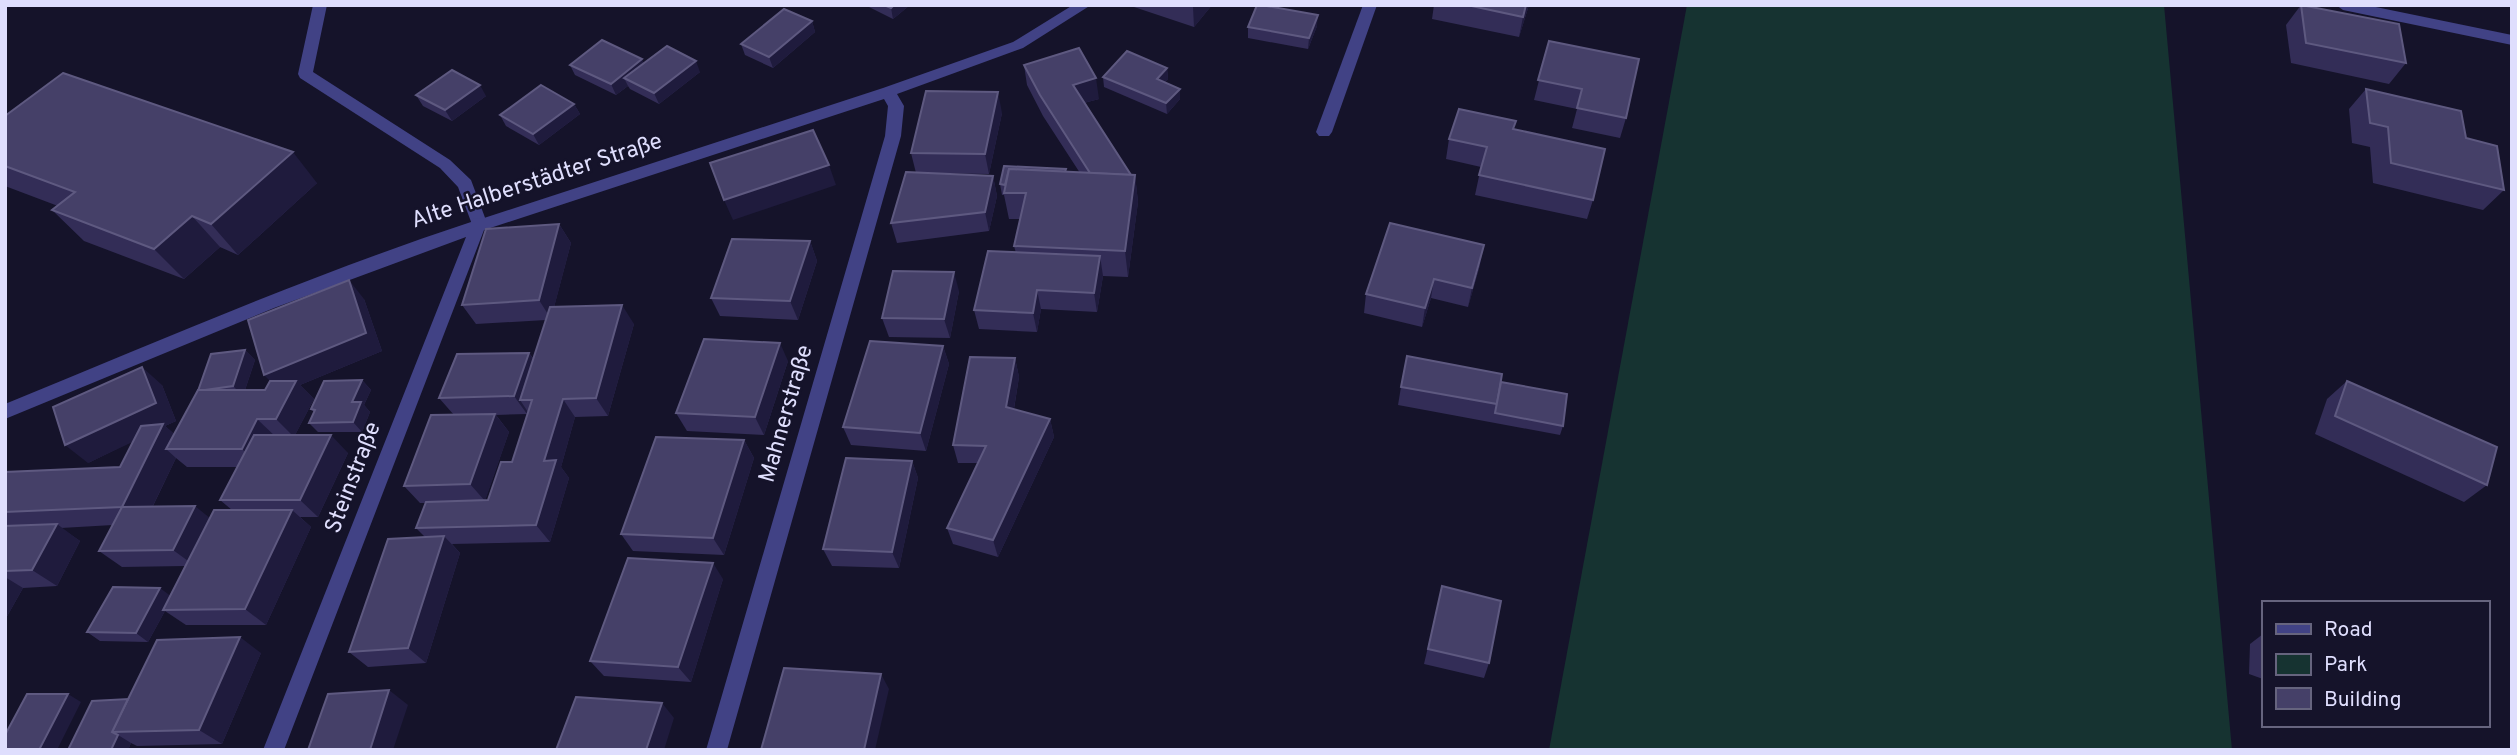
<svg xmlns="http://www.w3.org/2000/svg" width="2517" height="755" viewBox="0 0 2517 755" font-family="Overpass,sans-serif">
  <rect width="100%" height="100%" fill="#15132a"/>
  <path fill="#163331" d="M1687,5h477l68,745h-683z"/>
  <g fill="none" stroke-linecap="round" stroke-linejoin="round">
    <path fill="#414285" fill-rule="evenodd" d="M313,5h14l-14,67 137,88 21,20 16,43 -2,4h-12l-15,-40 -18,-19 -140,-90 -2,-4z"/>
    <g fill="#414285" fill-rule="evenodd">
      <path d="M1073,5h18l-68,43 -126,46 7,12 -3,30 -174,614h-21l179,-614 3,-30 -4,-7 -400,131 -200,520h-21l203,-513 -192,71 -269,111v-15c154,-63 308,-130 466,-182l2,-3 11,-1 399,-130 130,-46z"/>
      <path d="M1363,5h14l-45,127 -3,4h-10l-3,-4z"/>
      <path d="M2336,5h30l146,30v10l-169,-35z"/>
    </g>
  </g>
  <g fill="#332d57" fill-rule="evenodd">
    <path d="M865,5h45l-17,14z"/>
    <path d="M1134,5h78l-18,22 -60,-20z"/>
    <path d="M1434,5h95l-10,32 -87,-18z"/>
    <path d="M2301,5l105,58 -17,21 -98,-21 -5,-38z"/>
    <path d="M812,21l3,11 -42,36 -28,-13 -4,-11z"/>
    <path d="M1317,26l-9,23 -60,-11v-11z"/>
    <path d="M1549,41l77,77 -6,20 -48,-10 5,-19 -43,-9z"/>
    <path d="M644,63l56,9 -41,32 -29,-15 -2,-3 -12,9 -41,-20 -5,-10z"/>
    <path d="M1024,65l75,34 -15,4 47,72h4l3,27 -10,75 -25,-1 -6,36 -56,-3 -4,23 -58,-3 -5,-19 42,-57 -2,-7 6,-27h-11l-5,-24h-2l-2,-11 66,-15v3l14,1 -37,-57 -16,-31z"/>
    <path d="M1167,68l1,11 -3,3 15,17 -13,15 -63,-27 -1,-10z"/>
    <path d="M2366,89l100,49 38,52 -21,20 -110,-27 -3,-36 -18,-4 -3,-34z"/>
    <path d="M416,95l70,1 -34,25 -29,-15z"/>
    <path d="M574,104l6,10 -41,31 -33,-19 -6,-11z"/>
    <path d="M1002,113l-13,61 -72,-1 76,3 4,20 -8,35 -92,12 -6,-20 25,-50 -5,-20z"/>
    <path d="M5,116l312,67 -79,72 -18,-8 -36,32 -100,-38 -32,-31 6,-4 -53,-20z"/>
    <path d="M1514,130l79,70 -6,19 -112,-24 6,-28 -35,-8 3,-20z"/>
    <path d="M559,224l12,19 -17,64 80,17 -26,92 -33,1 -14,50 8,11 -19,64 -98,2 8,9 -34,110 -58,4 -19,-15 76,-115 -9,-9 10,-25h-6l-16,-17 50,-71 -15,-17 90,-45 4,5 13,-38 -70,4 -14,-19zM527,414l-15,48 -24,38h-3l24,-68 -13,-17z"/>
    <path d="M810,241l7,20 -19,59 -78,-4 -9,-18z"/>
    <path d="M1480,265l-12,42 -37,-9 -9,29 -58,-14 2,-19z"/>
    <path d="M959,291l-9,47 -61,-1 -7,-19z"/>
    <path d="M364,299l18,52 -82,34 14,14 -19,36 53,18 -30,64h-18l11,10 -45,98h-80l-21,-14 -17,31 -48,-1 -13,-9 83,-37 15,-29 -63,1 -23,-16 14,-26 -52,3 19,13 -23,45 -34,2 -18,32v-148l115,-5 13,-26 -45,22 74,-78 14,36 -11,5 9,8 24,-44 47,-40 10,10 -10,30h20zM176,458l11,9h50l-17,33 12,10 -22,8 -57,-12z"/>
    <path d="M943,346l6,18 -23,87 -75,-6 -8,-18z"/>
    <path d="M1015,358l4,19 -5,32 36,10 4,18 -56,120 -45,-13 -6,-16 31,-65h-20l-5,-18z"/>
    <path d="M788,361l-24,74 -77,-4 -11,-18z"/>
    <path d="M362,380l9,10 -7,15 6,7 -8,20h-44l-9,-9 5,-11 -3,-3z"/>
    <path d="M2347,381l140,104 -23,17 -149,-68 12,-35z"/>
    <path d="M1501,382l62,44 -3,9 -162,-30 3,-18z"/>
    <path d="M744,440l10,18 -30,97 -91,-4 -12,-17z"/>
    <path d="M912,461l6,17 -19,90 -67,-2 -9,-17z"/>
    <path d="M723,579l-32,103 -87,-6 -14,-15z"/>
    <path d="M1442,586l47,77 -5,15 -60,-14z"/>
    <path d="M2263,634v45l-14,-5 1,-30z"/>
    <path d="M261,653l-39,91 -85,2 -6,-3 -3,7h-60z"/>
  </g>
  <g fill="#1f1b3d">
    <path d="M894,5h16l-17,14 -2,-11z"/>
    <path d="M1194,5h18l-18,22 -1,-20z"/>
    <path d="M1526,5h3l-10,32 4,-20z"/>
    <path d="M1318,15l-1,11 -9,23 1,-11z"/>
    <path d="M812,21l3,11 -42,36 -4,-11z"/>
    <path d="M642,59l5,11 -23,8 4,8 -12,9 -5,-11z"/>
    <path d="M696,61l4,11 -41,32 -5,-11z"/>
    <path d="M1167,68l1,11 -10,11 -1,-11z"/>
    <path d="M1096,78l3,21 -23,6 -3,-20z"/>
    <path d="M480,85l6,11 -34,25 -7,-11z"/>
    <path d="M1180,89v10l-13,15 -1,-11z"/>
    <path d="M998,92l4,21 -13,61 -4,-20z"/>
    <path d="M574,104l6,10 -41,31 -6,-11z"/>
    <path d="M293,152l24,31 -79,72 -27,-31z"/>
    <path d="M829,165l7,20 -103,35 -9,-20z"/>
    <path d="M1135,175l3,27 -10,75 -3,-26z"/>
    <path d="M993,176l4,20 -8,35 -4,-19z"/>
    <path d="M192,216l28,31 -36,32 -30,-30z"/>
    <path d="M559,224l12,19 -20,76 -12,-19z"/>
    <path d="M810,241l7,20 -19,59 -8,-19z"/>
    <path d="M1484,245l-4,20 -12,42 4,-19z"/>
    <path d="M1100,256l3,20 -6,36 -3,-19z"/>
    <path d="M954,272l5,19 -9,47 -6,-19z"/>
    <path d="M1434,279l-3,19 -9,29 3,-19z"/>
    <path d="M349,280l15,19 18,52 -82,34 14,14 -20,38 -18,-18 6,-26 -18,-18z"/>
    <path d="M1037,290l4,19 -4,23 -4,-19z"/>
    <path d="M622,305l12,19 -26,92 -12,-18z"/>
    <path d="M780,343l8,18 -24,74 -9,-18z"/>
    <path d="M943,346l6,18 -23,87 -6,-18z"/>
    <path d="M245,350l10,10 -12,36 -10,-10z"/>
    <path d="M529,353l13,18 -22,29 8,12 -1,2 -13,-18z"/>
    <path d="M1015,358l4,19 -8,49 -5,-19z"/>
    <path d="M142,367l20,18 14,36 -11,5 19,16 -18,7 10,9 -32,66 -22,-17 40,-79 -74,35 -23,-18z"/>
    <path d="M362,380l9,10 -7,15 6,7 -8,20 -9,-10 -1,-20z"/>
    <path d="M563,399l12,18 -14,50 8,11 -19,64 -14,-17 8,-64z"/>
    <path d="M495,414l14,18 -24,69 -15,-17z"/>
    <path d="M257,419l19,18 -15,30 -19,-18z"/>
    <path d="M1050,419l4,18 -56,120 -5,-17z"/>
    <path d="M331,435l17,18 -30,64 -18,-17z"/>
    <path d="M744,440l10,18 -30,97 -11,-17z"/>
    <path d="M912,461l6,17 -19,90 -7,-16z"/>
    <path d="M195,506l21,17 -21,43 -22,-16z"/>
    <path d="M292,510l19,17 -45,98 -21,-16z"/>
    <path d="M57,524l23,17 -23,45 -25,-16z"/>
    <path d="M444,536l16,17 -34,110 -18,-15z"/>
    <path d="M713,563l10,16 -32,103 -13,-15z"/>
    <path d="M5,577l18,11 -18,32z"/>
    <path d="M160,588l12,9 -9,13 2,1 -17,31 -12,-9z"/>
    <path d="M240,637l21,16 -39,91 -23,-14z"/>
    <path d="M881,674l8,15 -14,61h-11z"/>
    <path d="M389,690l19,15 -15,45h-23z"/>
    <path d="M68,694l13,8 -24,48h-18z"/>
    <path d="M662,703l12,15 -10,32h-18z"/>
    <path d="M118,735l13,8 -3,7h-17z"/>
  </g>
  <g fill="#454068" stroke="#5e5980" stroke-width="2">
    <path d="M884,5h10l-3,3z"/>
    <path d="M1257,5h4l57,10 -9,23 -61,-11z"/>
    <path d="M1467,5h59l-3,12z"/>
    <path d="M2301,5l98,19 7,39 -100,-20z"/>
    <path d="M784,9l28,12 -43,36 -28,-13z"/>
    <path d="M602,40l40,19 -31,25 -41,-19z"/>
    <path d="M1549,41l90,18 -13,59 -49,-10 5,-19 -44,-9z"/>
    <path d="M667,46l29,15 -42,32 -30,-15z"/>
    <path d="M1079,48l17,30 -23,7 58,90 -41,-2 -50,-78 -16,-30z"/>
    <path d="M1127,51l40,17 -10,11 23,10 -14,14 -63,-26z"/>
    <path d="M452,70l28,15 -35,25 -29,-15z"/>
    <path d="M63,73l230,79 -82,72 -19,-8 -38,33 -102,-39 23,-18 -70,-26v-50z"/>
    <path d="M541,85l33,19 -41,30 -33,-19z"/>
    <path d="M2366,89l95,22 5,27 31,8 7,44 -113,-27 -3,-36 -18,-4z"/>
    <path d="M926,91l72,1 -13,62 -74,-1z"/>
    <path d="M1459,109l57,12 -3,8 92,20 -12,51 -114,-25 8,-28 -38,-8z"/>
    <path d="M813,130l16,35 -105,35 -14,-37z"/>
    <path d="M1004,166l62,3 -1,3 -56,-3 -4,16 -5,-1z"/>
    <path d="M1009,169l126,6 -10,76 -111,-5 12,-53h-22z"/>
    <path d="M906,172l87,4 -8,36 -94,11z"/>
    <path d="M1390,223l94,22 -12,43 -38,-9 -9,29 -59,-14z"/>
    <path d="M559,224l-20,76 -77,5 24,-76z"/>
    <path d="M732,239l78,2 -20,60 -79,-3z"/>
    <path d="M988,251l112,5 -6,37 -57,-3 -4,23 -59,-3z"/>
    <path d="M893,271l61,1 -10,47 -62,-1z"/>
    <path d="M349,280l17,53 -102,42 -16,-55z"/>
    <path d="M622,305l-26,93 -33,1 -19,62 12,-1 -20,65 -120,3 10,-26 62,-2 13,-38h11l20,-62h-12l30,-93z"/>
    <path d="M704,339l76,4 -25,74 -79,-4z"/>
    <path d="M870,341l73,5 -23,87 -77,-6z"/>
    <path d="M245,350l-12,36 -35,5 13,-37z"/>
    <path d="M529,353l-15,43 -75,2 18,-44z"/>
    <path d="M1407,356l95,18 -5,30 -96,-17z"/>
    <path d="M970,357l45,1 -9,49 44,12 -57,121 -46,-12 39,-82 -33,-1z"/>
    <path d="M142,367l14,36 -91,42 -12,-38z"/>
    <path d="M362,380l-10,22h9l-8,20 -44,1 6,-13 -4,-1 13,-28z"/>
    <path d="M270,381h26l-20,38h-19l-15,30h-76l32,-59h67z"/>
    <path d="M2347,381l150,66 -10,38 -152,-69z"/>
    <path d="M1501,382l66,12 -4,32 -68,-13z"/>
    <path d="M495,414l-25,70 -66,2 27,-71z"/>
    <path d="M163,424l-41,83 -117,5v-40l115,-5 21,-41z"/>
    <path d="M254,435h77l-31,65h-80z"/>
    <path d="M656,437l88,3 -31,98 -92,-4z"/>
    <path d="M846,458l66,3 -20,91 -69,-3z"/>
    <path d="M195,506l-22,44 -74,1 23,-44z"/>
    <path d="M214,510h78l-47,99 -82,1z"/>
    <path d="M57,524l-25,46 -27,1v-45z"/>
    <path d="M444,536l-36,112 -59,4 39,-113z"/>
    <path d="M628,558l85,5 -35,104 -88,-6z"/>
    <path d="M1442,586l59,15 -12,62 -61,-14z"/>
    <path d="M113,587l47,1 -24,45 -49,-1z"/>
    <path d="M240,637l-41,93 -87,2 45,-92z"/>
    <path d="M784,668l97,6 -17,76h-103z"/>
    <path d="M389,690l-19,60h-62l20,-56z"/>
    <path d="M27,694h41l-29,56h-34v-15z"/>
    <path d="M576,697l86,6 -16,47h-90z"/>
    <path d="M128,699l-16,33 6,3 -7,15h-43l24,-49z"/>
  </g>
  <g text-anchor="middle" dominant-baseline="central" stroke-width="5" stroke-linejoin="round" paint-order="stroke">
    <g font-size="23" fill="#dfdefd" stroke="#15132a">
      <text transform="translate(537 182) rotate(-18)">Alte Halberstädter Straße</text>
      <text transform="translate(787 414) rotate(-74)">Mahnerstraße</text>
      <text transform="translate(354 478) rotate(-69)">Steinstraße</text>
    </g>
  </g>
  <rect width="2517" height="755" fill="none" stroke="#dfdefd" stroke-width="14"/>
  <rect x="2262" y="601" width="228" height="126" fill="#15132a" stroke="#66647e" stroke-width="2"/>
  <rect x="2276" y="624" width="35" height="10" fill="#414285" stroke="#66647e" stroke-width="2"/>
  <text x="2324" y="636" font-size="21" fill="#dfdefd">Road</text>
  <rect x="2276" y="654" width="35" height="21" fill="#163331" stroke="#66647e" stroke-width="2"/>
  <text x="2324" y="671" font-size="21" fill="#dfdefd">Park</text>
  <rect x="2276" y="688" width="35" height="21" fill="#454068" stroke="#66647e" stroke-width="2"/>
  <text x="2324" y="706" font-size="21" fill="#dfdefd">Building</text>
</svg>
